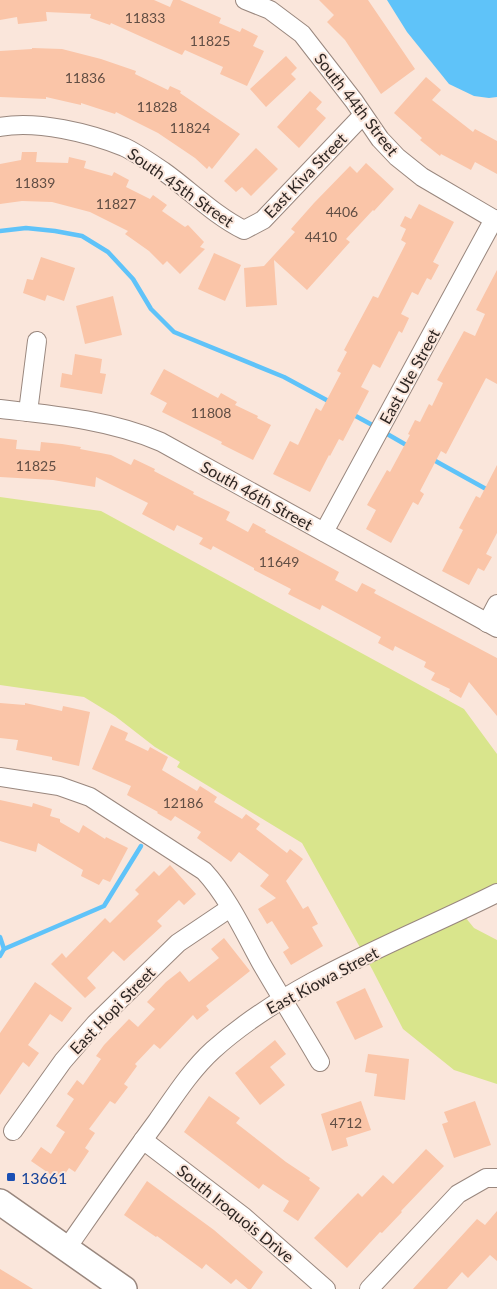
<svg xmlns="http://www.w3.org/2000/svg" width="497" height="1289" viewBox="0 0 497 1289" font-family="Lato,sans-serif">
  <rect width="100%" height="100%" fill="#fae6db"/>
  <path fill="#d9e58c" d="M0,497l101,14 363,198 33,45v139l-36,19 13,16 23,12v144l-43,-14 -51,-41 -31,-60 -70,-126 -125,-76 3,-5 -25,-15 -40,-31 -31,-19 -84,-12z"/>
  <path fill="#5fc3f9" d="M387,0h110v97l-8,1 -15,-2 -25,-12 -42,-52z"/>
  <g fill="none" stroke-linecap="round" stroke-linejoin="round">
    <g stroke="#5fc3f9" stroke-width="4.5">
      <path d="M0,231l26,-3 29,3 27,5 26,16 25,27 18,30 23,23 110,45 48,26"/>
      <path d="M352,414l24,13"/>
      <path d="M382,431l26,15"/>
      <path d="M430,458l67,37"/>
      <path d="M0,937l4,12 -4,7"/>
      <path d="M4,949l100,-43 37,-60"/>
    </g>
  </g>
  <g fill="#fac5a8">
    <path d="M0,0h154l16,7 3,-7h7l41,18 -2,5 21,9 2,-4 16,8 -5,10 11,5 -17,35 -27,-12 3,-7 -38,-17 -3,5 -71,-32 -1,2 -20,-7 1,-4 -45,-2 1,9 -29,3 -1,-7 -17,3z"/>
    <path d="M319,0h49l47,69 -34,25 -36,-54 -18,-18 7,-7z"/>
    <path d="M32,48l30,1 39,10 35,12 -1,3 33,16 2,-4 11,5 -1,2 60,41 -28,35 -3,-3 -2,3 -12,-11 -37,-25 -42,-21 -1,2 -34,-11v2l-35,-8v2l-46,-2v-46l32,-2z"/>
    <path d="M286,56l11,12 -6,6 5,5 -30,28 -16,-18z"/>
    <path d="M426,77l15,13 -9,10 41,32 2,-3 22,12v33l-22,-12 -4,8 -30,-16 -1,2 -20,-16 2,-2 -28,-25z"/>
    <path d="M310,91l12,11 -6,7 10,9 -27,30 -22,-21z"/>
    <path d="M256,148l22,21 -27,27 -9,-9 -6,5 -12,-11z"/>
    <path d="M22,152h15l-1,10 32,1 1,-6 17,4 -2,7 28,8 2,-4 15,8 -3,7 24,12 3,-4 14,10 -5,6 23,16 3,-2 16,17 -4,5 5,2 -25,25 -13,-13 -4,4 -14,-14 -24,-17 3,-3 -38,-19 -38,-10 -30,-1 -22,3v-40l21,-4z"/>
    <path d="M366,163l28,26 -20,22 -1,-1 -27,29 4,3 -43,48 -33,-30 3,45 -31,2 -2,-39 20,-2 31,-34 -4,-3 23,-26 36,-37 7,7z"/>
    <path d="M419,204l35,18 -21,40 6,3 -8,15 -4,-2 -9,17 -6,-3 -11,22 8,4 -7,15 -3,-2 -19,37 -7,-4 -12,23 8,4 -26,50 -4,-2 -9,17 -1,-1 -19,37 -37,-18 17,-33 8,4 18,-37 5,3 20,-38 -4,-2 10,-19 -3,-2 29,-54 5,2 28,-55 -5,-3 5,-11 -6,-3 5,-10 6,3z"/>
    <path d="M214,253l27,12 -16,36 -27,-12z"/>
    <path d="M41,257l34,11 -11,33 -17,-6 -2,6 -22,-8 4,-14 6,1z"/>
    <path d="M497,270v114l-11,-6 -40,76 -5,-3 -21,40 4,3 -6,11 -5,-3 -22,41 -25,-14 10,-19 -9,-5 20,-35 3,2 20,-37 -2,-1 7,-14 5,2 9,-18 3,2 11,-23 -6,-3 27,-49 11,5 10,-22 -9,-4z"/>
    <path d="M113,296l9,39 -37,9 -9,-38z"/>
    <path d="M75,354l27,5 -2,14 6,1 -4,20 -42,-7 2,-14 10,2z"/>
    <path d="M164,369l54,29 3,-5 16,9 -2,3 23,11 -1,2 14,7 -18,35 -32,-16 1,-2 -60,-30 5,-9 -17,-9z"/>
    <path d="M0,438l17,2 -1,9 24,2 1,-9 21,2 19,3 -1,2 31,6 20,10 3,-6 21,10 -1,2 40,21 -1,2 37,18 -4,8 22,12 5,-9 13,7 -1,2 74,40 -4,8 22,12 5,-9 14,7 -2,3 123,65v58l-28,-34 -8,16 -12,-7 1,-2 -19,-9 4,-7 -11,-6 2,-5 -31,-16 -2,5 -15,-8 3,-6 -59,-32 -2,5 -32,-16 3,-5 -37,-19v-2l-41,-22 -2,4 -12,-6 4,-6 -26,-13 -3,6 -32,-17 6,-11 -52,-26 -1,10 -42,-7 -53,-3z"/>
    <path d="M497,465v68l-11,21 6,3 -8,14 -6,-3 -9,17 -27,-14 21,-41 -4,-2 17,-32 4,2z"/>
    <path d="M0,703l25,2v-2l37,8 1,-5 27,6 -11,54 -27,-6v-3l-36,-7 2,-10 -18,-2z"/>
    <path d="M111,725l17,8 -3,7 23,11 2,-4 18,10 -6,13 35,21 3,-5 8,5 9,6 -3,5 28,17 4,-5 14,10 -4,5 31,24 3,-4 13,10 -17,22 17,28 5,-3 10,18 -6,3 11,19 -32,19 -8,-13 6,-4 -17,-27 -5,3 -9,-15 18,-11 -16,-12 9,-11 -30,-23 -8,10 -34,-24 4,-6 -26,-16 -4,5 -14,-8 1,-1 -31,-17 4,-9 -39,-17z"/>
    <path d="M0,800l32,7 1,-4 19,6 -2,7 10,3v3l19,11 4,-8 22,14 1,-2 22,11 -18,34 -7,-3 -4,6 -18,-9 2,-6 -45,-27 -2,9 -36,-11z"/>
    <path d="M170,865l26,29 -12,11 -5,-5 -22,21 5,5 -38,35 -11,-10 -26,27 9,10 -11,10 -34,-34 11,-11 4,5 39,-40 5,5 29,-29 -4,-4 19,-19 5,5z"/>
    <path d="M224,938l26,33 -44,35 3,4 -12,10 -4,-5 -33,34 -6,-5 -19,20 2,2 -13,18 4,3 -13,17 -5,-3 -21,28 6,4 -10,15 4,3 -14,21 -6,-4 -9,13 -29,-20 10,-14 10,7 14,-22 -9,-6 18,-27 -7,-5 10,-14 6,5 18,-26 -5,-3 8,-11 25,-26 9,8 17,-18 -8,-7 19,-20 14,-11 9,11 30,-24 -8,-9z"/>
    <path d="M35,982l37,26 -10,14 -12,-8 -22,31 11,8 -10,14 -6,-5 -23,33v-62z"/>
    <path d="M365,988l18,39 -28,13 -19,-38z"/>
    <path d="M275,1040l11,14 -16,13 15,18 -25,20 -25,-32z"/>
    <path d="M368,1054l41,5 -4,41 -31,-4 3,-22 -12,-2z"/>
    <path d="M209,1096l31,22 -4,5 50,39 24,16 -1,2 11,8 -22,33 -15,-10 6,-10 -26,-17 -4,5 -75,-57z"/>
    <path d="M361,1101l10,29 -25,8 2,8 -16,5 -11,-37z"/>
    <path d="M475,1101l16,44 -37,13 -12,-34 6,-2 -4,-10z"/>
    <path d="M426,1149l18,17 -43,45 1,1 -20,21 -2,-1 -33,36 -33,-30 44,-45 4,4 21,-22 10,9z"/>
    <path d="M147,1181l67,49 49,42 -12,17h-3l-12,-10 -5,5 -25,-20 -4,5 -45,-33 -1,1 -32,-22z"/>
    <path d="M497,1211v50l-7,-6 -22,23 -6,-6 -15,17h-34l64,-70 8,6z"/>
    <path d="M0,1269l33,20h-33z"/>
  </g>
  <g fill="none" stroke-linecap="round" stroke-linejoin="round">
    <defs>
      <g id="minor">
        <path d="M245,0l25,10 32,24 52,67 26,38 17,18 25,20 75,44"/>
        <path d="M0,127c37,-7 90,6 124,20 13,6 27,16 39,24 28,20 51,44 81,59l19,-10 100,-105"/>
        <path d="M0,409c54,6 110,11 161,33l336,186"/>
        <path d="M28,412l9,-71"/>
        <path d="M324,532l170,-313"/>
        <path d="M487,623l10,-19"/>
        <path d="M0,777l59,9 31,11 114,74c24,26 40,61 57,92 19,33 40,66 59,99"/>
        <path d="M13,1131l50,-70 32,-37 83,-81 52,-35"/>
        <path d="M143,1140l101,77 82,72"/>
        <path d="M67,1248c30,-43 59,-85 90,-127 17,-24 34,-51 56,-71 78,-70 190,-110 284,-157"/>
        <path d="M369,1289l89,-95 28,-16h11"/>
      </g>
      <path id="secondary" d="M0,1202l124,87"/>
    </defs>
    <use href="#minor" stroke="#99877e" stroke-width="20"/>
    <use href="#secondary" stroke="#99877e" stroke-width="28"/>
    <use href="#minor" stroke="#fff" stroke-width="18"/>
    <use href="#secondary" stroke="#fff" stroke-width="25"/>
  </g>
  <rect fill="#1a4fb4" stroke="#fae6db" stroke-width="2" x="6" y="1172" width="10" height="10" rx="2.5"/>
  <g text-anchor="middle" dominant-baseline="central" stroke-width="4" stroke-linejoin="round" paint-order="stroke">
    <g font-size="14" fill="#614e44">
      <text x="145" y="17">11833</text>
      <text x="210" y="40">11825</text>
      <text x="85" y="77">11836</text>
      <text x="157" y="106">11828</text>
      <text x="190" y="127">11824</text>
      <text x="35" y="182">11839</text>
      <text x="116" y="203">11827</text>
      <text x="342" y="211">4406</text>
      <text x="321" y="236">4410</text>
      <text x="211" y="412">11808</text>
      <text x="36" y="465">11825</text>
      <text x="279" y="561">11649</text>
      <text x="183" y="802">12186</text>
      <text x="346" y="1122">4712</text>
    </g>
    <g font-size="16" fill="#2e2623" stroke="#fae6db">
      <text transform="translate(357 104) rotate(52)">South 44th Street</text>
      <text transform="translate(305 175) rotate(-46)">East Kiva Street</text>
      <text transform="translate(181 187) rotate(35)">South 45th Street</text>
      <text transform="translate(409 376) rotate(-61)">East Ute Street</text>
      <text transform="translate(257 495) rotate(29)">South 46th Street</text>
      <text transform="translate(322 980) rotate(-28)">East Kiowa Street</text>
      <text transform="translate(112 1010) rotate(-46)">East Hopi Street</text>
      <text transform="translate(236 1213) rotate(39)">South Iroquois Drive</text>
    </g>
    <g font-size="16" fill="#164399" stroke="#fae6db" text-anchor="start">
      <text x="21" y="1177">13661</text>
    </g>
  </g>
</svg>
